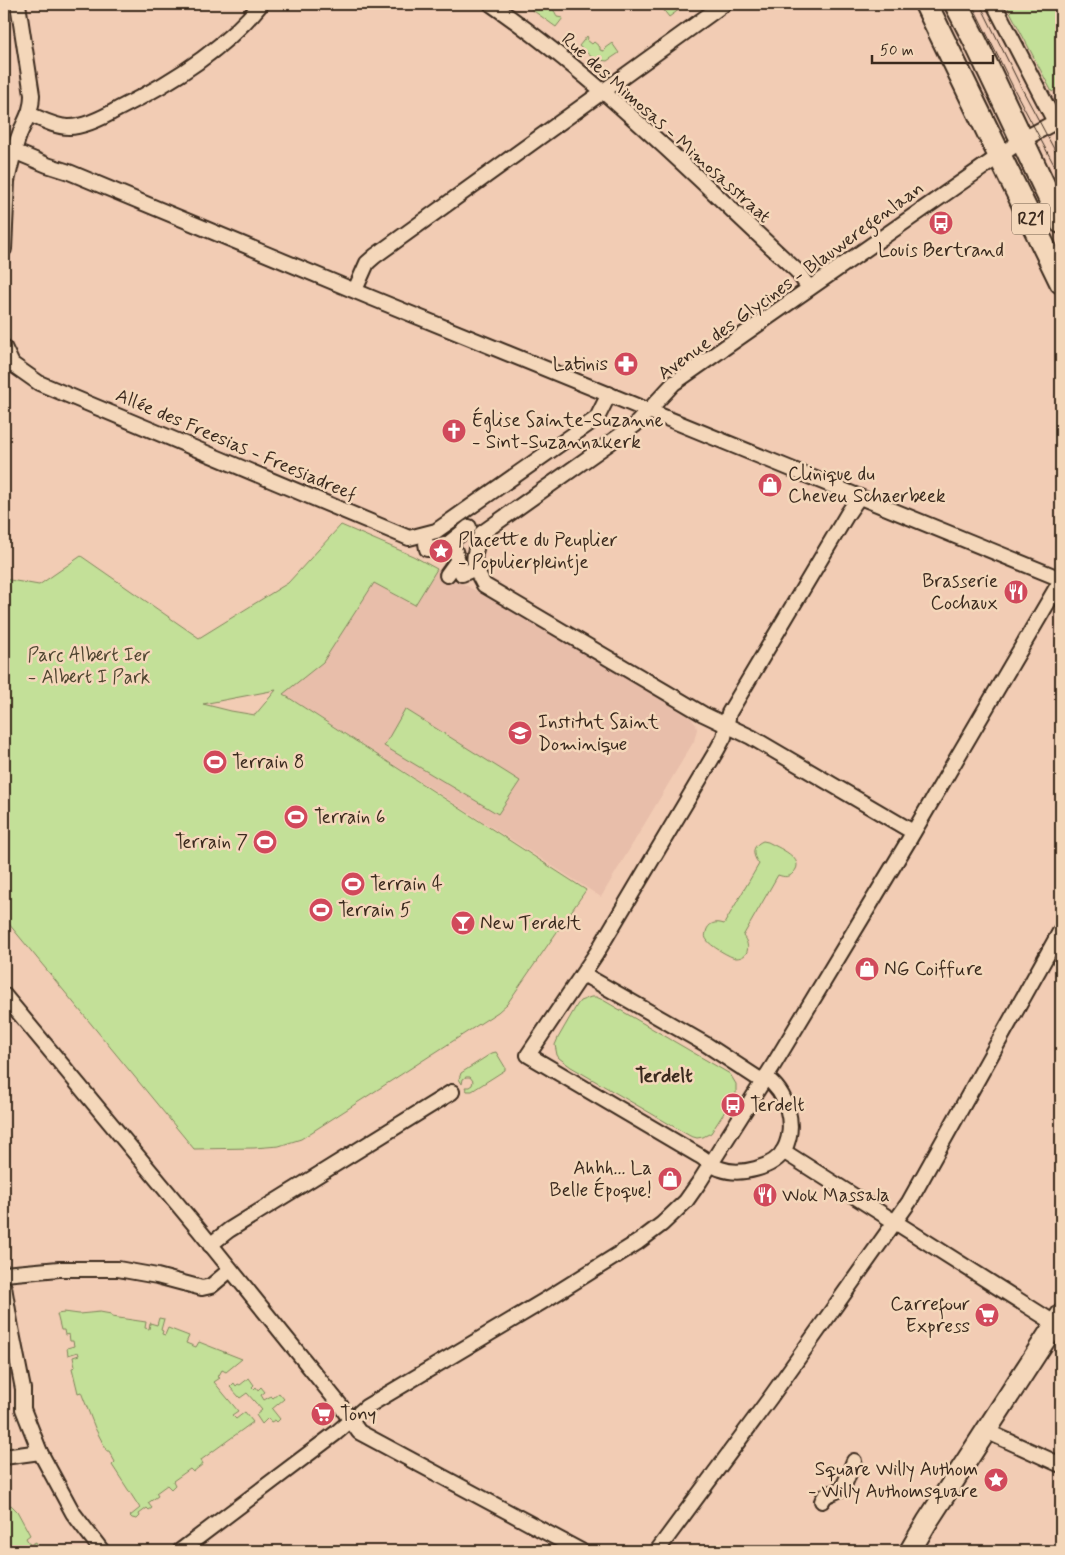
<svg xmlns="http://www.w3.org/2000/svg" width="1065" height="1555" viewBox="0 0 1065 1555" font-family="Mynerve,sans-serif">
  <rect width="100%" height="100%" fill="#f2ccb4"/>
  <filter id="ink" filterUnits="userSpaceOnUse"><feTurbulence type="fractalNoise" baseFrequency=".02" numOctaves="2"/><feDisplacementMap in="SourceGraphic" scale="10" xChannelSelector="R" yChannelSelector="G"/><feConvolveMatrix kernelMatrix="1 2 1 2 8 2 1 2 1" color-interpolation-filters="sRGB"/></filter>
  <g filter="url(#ink)">
    <path fill="#e8beaa" d="M437,569l108,61 146,88 5,7 1,4 -3,12 -93,156 -319,-204 41,-31 51,-80 41,23z"/>
    <g fill="#c3e098" stroke="#7f855b" fill-rule="evenodd">
      <path d="M524,4c12,0 29,-2 33,13l6,1 -7,9z"/>
      <path d="M667,4h20l-18,13 -7,-9z"/>
      <path d="M1006,4h55v82l-9,6z"/>
      <path d="M587,36l1,2 -1,2 5,4 2,-2 6,5v3l4,1 1,-3 7,-5 7,10 -12,8 -13,-2 -15,-13z"/>
      <path d="M341,525l72,31 24,13 -22,36 -41,-22 -51,79 -40,32 303,196 -79,114 -9,8 -197,127 -22,7 -25,2 -60,1 -190,-231v-339l35,6 42,-29 118,82 89,-55zM276,690l-21,25 -24,-4 -28,-7z"/>
      <path d="M405,709l115,72 -22,33 -114,-68z"/>
      <path d="M763,841l5,1c9,5 40,17 25,31 -4,5 -9,4 -15,2l-35,61c7,8 7,22 -7,22 -5,0 -27,-13 -29,-18 -2,-2 -2,-5 -1,-8 2,-9 10,-11 18,-8l35,-60c-7,-9 -8,-18 4,-23z"/>
      <path d="M591,997h5l7,3 127,74 6,10v10l-25,39 -8,4 -6,1 -7,-2 -119,-69 -12,-9 -2,-3 -2,-10 3,-7 19,-33 3,-4z"/>
      <path d="M496,1052l9,15v3l-33,21h-5l-2,-4h4l3,-2 1,-4 -3,-4h-4l-3,2 -1,5 -3,-5 2,-6 31,-20z"/>
      <path d="M64,1312l15,2 21,-2 11,2 1,3 34,5 -1,6 4,1 1,-6 7,2 2,-7 5,1 -3,11 2,1 -1,3 3,1 3,-7 21,8 -3,7 10,4 3,-5 43,17 -16,13 -4,-2 -4,7 2,1 -6,4 24,29 -6,4 4,4 9,-7 8,10 -52,38 2,4 -10,8 -3,-3 -17,12 2,4 -4,4 -4,-4 -11,8 2,3 -10,7 4,5 -3,2 -2,-2 -8,6 1,2 -3,3 -5,-1 -2,-2 10,-8 -28,-43 3,-3 -6,-11h-2l-12,-23 -14,-36 -3,1 -6,-25 3,-1 -2,-10 6,-2 -1,-3 -10,3 -1,-7 7,-2 -1,-5h-3l-1,-7 -4,1 -1,-5h-3l-4,-16 7,-1z"/>
      <path d="M249,1378l5,7 -2,2 2,2 2,-2 2,3 3,-3 4,5 -4,3 3,5 7,-4 2,2 6,-5 5,6 -12,10 8,10 -3,3 -2,-2 -4,2 -3,-4 -6,6 -6,-9 6,-5 -15,-17 -7,5 -10,-11 4,-4 2,3 2,-2 2,1z"/>
      <path d="M11,1505l6,6 13,24 -4,3 4,7 6,-3 5,9h-37v-44z"/>
    </g>
    <g fill="none" stroke-linecap="round" stroke-linejoin="round">
      <defs>
        <g id="street">
          <path d="M491,4c111,77 207,175 306,267l12,17"/>
          <path d="M994,4l61,118"/>
          <path d="M29,114c12,5 26,13 40,13 16,0 35,-10 49,-18 53,-26 106,-59 143,-105"/>
          <path d="M4,147l43,18 22,7 303,126 689,281"/>
          <path d="M4,249l3,-68c4,-16 7,-33 13,-48 6,-14 12,-22 12,-38l-14,-91"/>
          <path d="M355,290l12,-27 8,-7 349,-252"/>
          <path d="M4,347l8,17 27,19 370,155 27,-7 161,-113 12,-24"/>
          <path d="M426,543l1,6 21,-5 21,-17"/>
          <path d="M448,544l7,7 7,23 7,-3"/>
          <path d="M447,575l10,-14"/>
          <path d="M913,832l-162,-95 -48,-23 -219,-129c-13,-22 -12,-30 -2,-52l153,-108 39,-42 348,-243 33,-18"/>
          <path d="M583,974l124,71 55,36"/>
          <path d="M4,995l195,235 141,175 19,27 222,119"/>
          <path d="M765,1077c22,15 32,48 19,73 -10,18 -44,26 -63,19 -8,-2 -15,-10 -23,-14l-170,-100 68,-101 121,-204 7,-13 5,-24 119,-200 11,-16"/>
          <path d="M783,1151l273,173"/>
          <path d="M210,1245l19,-15 223,-138"/>
          <path d="M4,1274l55,-5h59l39,7 45,12 9,-2 19,-16"/>
          <path d="M4,1287l7,41 12,61v20l17,43 33,61 29,38"/>
          <path d="M986,1431l75,34"/>
          <path d="M4,1457l36,-5"/>
          <path d="M822,1501l3,-5 18,-8 11,-27"/>
          <path d="M180,1551l156,-118 30,-26 181,-108 91,-57 24,-18 24,-23 14,-20 74,-117 132,-219 155,-265"/>
          <path d="M657,1551l113,-153 139,-196 152,-272"/>
        </g>
        <path id="secondary" d="M910,1551l17,-29 134,-207"/>
        <g id="primary">
          <path d="M926,4l135,278"/>
          <path d="M956,4l19,37 86,181"/>
        </g>
      </defs>
      <use href="#street" stroke="#3b2a1e" stroke-width="18"/>
      <use href="#secondary" stroke="#3b2a1e" stroke-width="24"/>
      <use href="#primary" stroke="#3b2a1e" stroke-width="26"/>
      <use href="#street" stroke="#f4d7ba" stroke-width="14"/>
      <use href="#secondary" stroke="#f4d7ba" stroke-width="20"/>
      <use href="#primary" stroke="#f4d7ba" stroke-width="22"/>
      <g stroke="#3b2a1e" stroke-width="1">
        <path d="M972,4l43,87 46,87"/>
        <path d="M980,4l41,83 40,75"/>
      </g>
    </g>
  </g>
  <defs>
    <symbol id="bus-disc" viewBox="-11 -11 22 22"><circle r="9.5" fill="#d1495b" stroke="#f4d7ba"/><path d="M-5-6H5V4H4V6H2V4H-2V6H-4V4H-5ZM-3.5-4V0h7V-4ZM-3.5 1.2v1.5H-2V1.2ZM2 1.2v1.5H3.5V1.2Z" fill="#fff"/></symbol>
    <symbol id="pharmacy-disc" viewBox="-11 -11 22 22"><circle r="9.5" fill="#d1495b" stroke="#f4d7ba"/><path d="M-2-6h4v4h4v4h-4v4h-4v-4h-4v-4h4Z" fill="#fff"/></symbol>
    <symbol id="church-disc" viewBox="-11 -11 22 22"><circle r="9.5" fill="#d1495b" stroke="#f4d7ba"/><path d="M-1.2-6h2.4v3.5h3.3v2.4h-3.3V6h-2.4V-.1h-3.3v-2.4h3.3Z" fill="#fff"/></symbol>
    <symbol id="shop-disc" viewBox="-11 -11 22 22"><circle r="9.5" fill="#d1495b" stroke="#f4d7ba"/><path d="M-5-2.5h2.3a2.7 3.5 0 0 1 5.4 0H5L5.5 6h-11ZM-1.5-2.5h3a1.5 2.3 0 0 0-3 0Z" fill="#fff"/></symbol>
    <symbol id="sight-disc" viewBox="-11 -11 22 22"><circle r="9.5" fill="#d1495b" stroke="#f4d7ba"/><path d="M0-6L1.8-2.2L6-1.7L2.9 1.2L3.7 5.4L0 3.3L-3.7 5.4L-2.9 1.2L-6-1.7L-1.8-2.2Z" fill="#fff"/></symbol>
    <symbol id="restaurant-disc" viewBox="-11 -11 22 22"><circle r="9.5" fill="#d1495b" stroke="#f4d7ba"/><path d="M-5-6h1v4h1v-4h1v4h1v-4h1v5L-1.5 .5V6h-2V.5L-5-1ZM5-6V6H3V1.5H1.5Q1.5-4 5-6Z" fill="#fff"/></symbol>
    <symbol id="school-disc" viewBox="-11 -11 22 22"><circle r="9.5" fill="#d1495b" stroke="#f4d7ba"/><path d="M0-5L7-2L0 1L-7-2ZM-4 1L0 2.5L4 1V4Q0 6-4 4Z" fill="#fff"/></symbol>
    <symbol id="stadium-disc" viewBox="-11 -11 22 22"><circle r="9.5" fill="#d1495b" stroke="#f4d7ba"/><path d="M0-5a6.5 5 0 1 0 0 10a6.5 5 0 1 0 0-10ZM-3.5-1.8h7v3.6h-7Z" fill="#fff"/></symbol>
    <symbol id="bar-disc" viewBox="-11 -11 22 22"><circle r="9.5" fill="#d1495b" stroke="#f4d7ba"/><path d="M-6-5H6L.8 .8V4.5H3.5V6h-7V4.5H-.8V.8Z" fill="#fff"/></symbol>
    <symbol id="supermarket-disc" viewBox="-11 -11 22 22"><circle r="9.5" fill="#d1495b" stroke="#f4d7ba"/><path d="M-6-5.5h2.5l.6 2H6L4.5 2H-2.5L-4.4-4H-6ZM-1.5 3.2a1.3 1.3 0 1 0 .1 0ZM3 3.2a1.3 1.3 0 1 0 .1 0Z" fill="#fff"/></symbol>
  </defs>
  <g fill-rule="evenodd">
    <use href="#bus-disc" x="927" y="209" width="28" height="28"/>
    <use href="#pharmacy-disc" x="612" y="350" width="28" height="28"/>
    <use href="#church-disc" x="440" y="417" width="28" height="28"/>
    <use href="#shop-disc" x="756" y="471" width="28" height="28"/>
    <use href="#sight-disc" x="427" y="537" width="28" height="28"/>
    <use href="#restaurant-disc" x="1002" y="578" width="28" height="28"/>
    <use href="#school-disc" x="506" y="719" width="28" height="28"/>
    <use href="#stadium-disc" x="201" y="748" width="28" height="28"/>
    <use href="#stadium-disc" x="282" y="803" width="28" height="28"/>
    <use href="#stadium-disc" x="251" y="828" width="28" height="28"/>
    <use href="#stadium-disc" x="339" y="870" width="28" height="28"/>
    <use href="#stadium-disc" x="307" y="896" width="28" height="28"/>
    <use href="#bar-disc" x="449" y="909" width="28" height="28"/>
    <use href="#shop-disc" x="853" y="955" width="28" height="28"/>
    <use href="#bus-disc" x="719" y="1091" width="28" height="28"/>
    <use href="#shop-disc" x="656" y="1165" width="28" height="28"/>
    <use href="#restaurant-disc" x="751" y="1181" width="28" height="28"/>
    <use href="#supermarket-disc" x="973" y="1301" width="28" height="28"/>
    <use href="#supermarket-disc" x="309" y="1400" width="28" height="28"/>
    <use href="#sight-disc" x="982" y="1466" width="28" height="28"/>
  </g>
  <g text-anchor="middle" dominant-baseline="central" stroke-width="5" stroke-linejoin="round" paint-order="stroke">
    <rect fill="#f4d7ba" stroke="#725e4d" stroke-width="1" x="1012" y="203.5" width="38" height="31" rx="4"/>
    <g font-size="18" font-weight="bold" fill="#3b2a1e">
      <text x="1031" y="219">R21</text>
    </g>
    <g font-size="19" fill="#3b2a1e" stroke="#f4d7ba">
      <text transform="translate(666 128) rotate(42)">Rue des Mimosas - Mimosasstraat</text>
      <text transform="translate(791 281) rotate(-36)">Avenue des Glycines - Blauweregenlaan</text>
      <text transform="translate(236 445) rotate(23)">Allée des Freesias - Freesiadreef</text>
    </g>
    <g font-size="19" fill="#3b2a1e" stroke="#f4d7ba" text-anchor="start">
      <text x="941" y="250" text-anchor="middle">Louis Bertrand</text>
      <text x="608" y="364" text-anchor="end">Latinis</text>
      <text x="472" y="420">Église Sainte-Suzanne<tspan x="472" dy="22">- Sint-Suzannakerk</tspan></text>
      <text x="788" y="474">Clinique du<tspan x="788" dy="22">Cheveu Schaerbeek</tspan></text>
      <text x="458" y="540">Placette du Peuplier<tspan x="458" dy="22">- Populierpleintje</tspan></text>
      <text x="998" y="581" text-anchor="end">Brasserie<tspan x="998" dy="22">Cochaux</tspan></text>
      <text x="538" y="722">Institut Saint<tspan x="538" dy="22">Dominique</tspan></text>
      <text x="232" y="762">Terrain 8</text>
      <text x="314" y="817">Terrain 6</text>
      <text x="248" y="842" text-anchor="end">Terrain 7</text>
      <text x="370" y="884">Terrain 4</text>
      <text x="338" y="910">Terrain 5</text>
      <text x="480" y="923">New Terdelt</text>
      <text x="884" y="969">NG Coiffure</text>
      <text x="750" y="1105">Terdelt</text>
      <text x="652" y="1168" text-anchor="end">Ahhh... La<tspan x="652" dy="22">Belle Époque!</tspan></text>
      <text x="782" y="1195">Wok Massala</text>
      <text x="970" y="1304" text-anchor="end">Carrefour<tspan x="970" dy="22">Express</tspan></text>
      <text x="340" y="1414">Tony</text>
      <text x="978" y="1469" text-anchor="end">Square Willy Authom<tspan x="978" dy="22">- Willy Authomsquare</tspan></text>
    </g>
    <g font-size="19" fill="#4f4530" stroke="#f4d7ba">
      <text x="89" y="655">Parc Albert Ier<tspan x="89" dy="22">- Albert I Park</tspan></text>
    </g>
    <g font-size="20" font-weight="bold" fill="#3b2a1e" stroke="#f4d7ba">
      <text x="664" y="1076">Terdelt</text>
    </g>
  </g>
  <rect width="1065" height="1555" fill="none" stroke="#f4d7ba" stroke-width="20"/>
  <rect x="10" y="10" width="1045" height="1535" fill="none" stroke="#3b2a1e" stroke-width="2" filter="url(#ink)"/>
  <path d="M872 55v8h121v-8" fill="none" stroke="#3b2a1e" stroke-width="2.5"/>
  <text x="880" y="55" font-size="15" fill="#3b2a1e" stroke="#f4d7ba" stroke-width="4" paint-order="stroke">50 m</text>
</svg>
